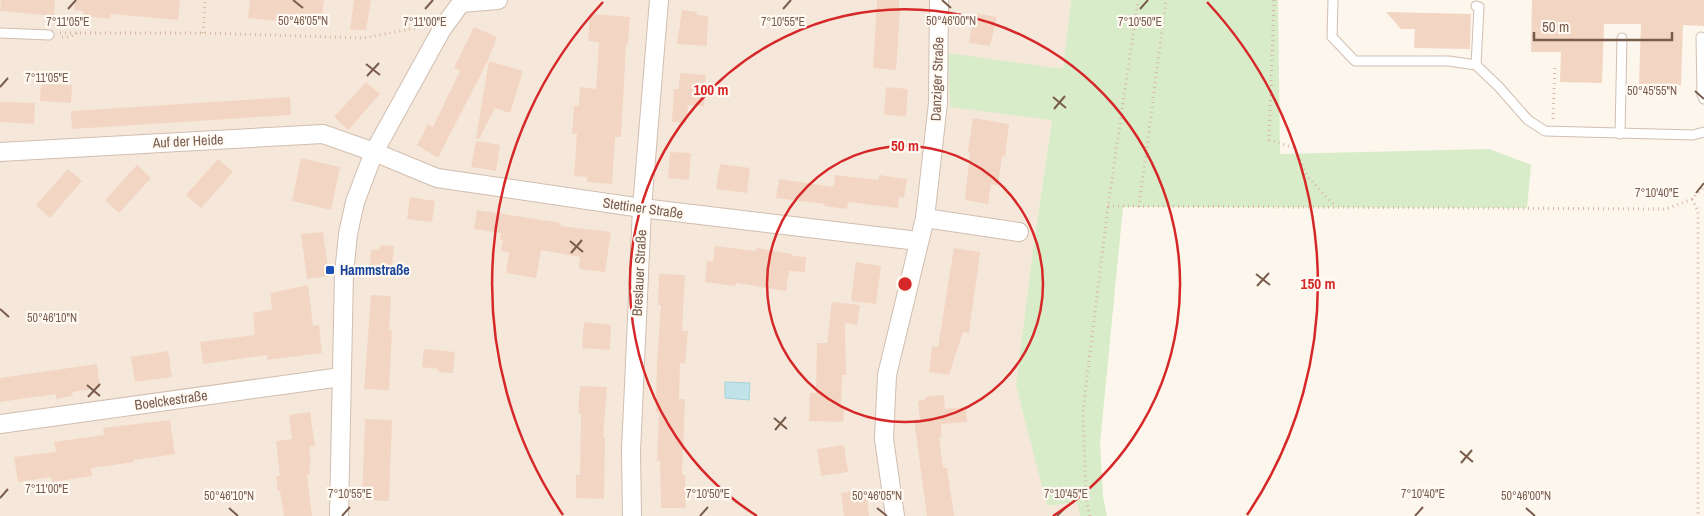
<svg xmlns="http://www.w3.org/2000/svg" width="1704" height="516" viewBox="0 0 1704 516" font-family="'Archivo Narrow',sans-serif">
  <rect width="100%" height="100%" fill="#fdf6ec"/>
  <path fill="#f5e8da" d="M0,0h1071l-8,69 -11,51 -18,123 14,263 29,-4 3,14h-1080z"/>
  <path fill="#d8ecc9" d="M1071,0h207l2,154 209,-5 42,16 -4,43 -404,-1 -23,237 3,52 4,20h-27l-3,-14 -30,4 -31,-121 18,-142 18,-123 -102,-13 -2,-54 115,16z"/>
  <path fill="#bfe3e8" stroke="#a5d3da" d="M725,382l25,1 -1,17 -24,-2z"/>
  <g fill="#f3d5c3">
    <path d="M1,0h54l-1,16 -54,-5z"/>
    <path d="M75,0h105l-2,20 -67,-6 -1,5 -27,-3v-5l-9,-1z"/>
    <path d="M250,0h74l-3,21 -45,-5v5l-28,-3z"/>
    <path d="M354,0h17l-5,30h-16z"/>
    <path d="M877,0h22v10h1l-4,60 -23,-2z"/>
    <path d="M1532,0h172v26l-21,-1 -2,60 -42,-1 2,-60h-37l-2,59 -42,-1 1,-30h-30z"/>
    <path d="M682,10l15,2v3l11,1 -1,30 -30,-2z"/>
    <path d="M1386,12l85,2 -1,35 -56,-1 1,-19h-14z"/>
    <path d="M974,13l23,4 -7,29 -21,-3z"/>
    <path d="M590,14l40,3 -2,27h-2l-5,93h-6l-3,47 -25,-2v-5l-13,-1 3,-42h-5l2,-28h5l1,-19 16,2 3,-47 -11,-1z"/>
    <path d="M474,27l23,10 -9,23 -50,98 -21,-13 11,-21 5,3 27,-56 -6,-3z"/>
    <path d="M489,61l34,10 -13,42 -15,-5 -16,31 -3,-1z"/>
    <path d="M680,73l26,2 -2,31 -16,-1 -2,18 -14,-1 2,-33h5z"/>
    <path d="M366,82l14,12 -32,36 -14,-13z"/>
    <path d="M41,84l31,1 -1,18 -31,-2z"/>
    <path d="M886,87l22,2 -2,27 -22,-1z"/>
    <path d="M290,97l1,18 -219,14 -1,-18z"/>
    <path d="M0,102l35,1 -1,21 -34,-2z"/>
    <path d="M973,118l36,6 -4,33 -3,-1 -4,29 -7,-1 -3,20 -23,-4 5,-48h-2z"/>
    <path d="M476,141l24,4 -4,26 -25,-4z"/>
    <path d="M670,152l21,1 -2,27 -21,-2z"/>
    <path d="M301,158l39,9 -9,43 -39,-9z"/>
    <path d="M218,159l15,13 -32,36 -15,-13z"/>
    <path d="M720,164l30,4 -3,25 -31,-4z"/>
    <path d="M137,165l14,13 -32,35 -14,-13z"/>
    <path d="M68,169l14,12 -32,37 -14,-13z"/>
    <path d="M835,175l43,5 1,-5 28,4 -3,19 -5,-1 -1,11 -50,-6 -1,7 -23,-3 1,-2 -49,-6 3,-19 55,8z"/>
    <path d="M410,197l25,4 -3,21 -25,-3z"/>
    <path d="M477,210l84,13 -1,3 51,6 -6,40 -26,-3 1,-12 -39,-7 -5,28 -30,-5 3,-21 -8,-1 2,-11h-3l1,-7 -27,-4z"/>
    <path d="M323,232l6,44 -22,3 -6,-45z"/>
    <path d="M380,245l14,1 -2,21 -22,-1 1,-16h8z"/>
    <path d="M715,246l41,5 1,-3 35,6v2l14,1 -1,15 -16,-1 -3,20 -50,-8 -1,3 -30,-4 2,-21 6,1z"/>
    <path d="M954,248l26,4 -11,81 -6,-1 -14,43 -20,-3 3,-26 6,1z"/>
    <path d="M856,262l25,4 -5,38 -25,-3z"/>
    <path d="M659,274l26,1 -3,56h6l-3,33 -5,-1 -1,36h6l-3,76h3l1,33h-25l-1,-47h-3l2,-49h-3l1,-51 4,-56h-3z"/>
    <path d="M308,285l5,41 6,-1 3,28 -55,7v-5l-64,9 -3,-22 55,-7 -2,-22 19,-4 -2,-16z"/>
    <path d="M371,295l20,1 -2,34h3l-3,60 -25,-1z"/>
    <path d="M832,302l28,3 -3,20 -12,-2 1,52h-4l-1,33h3l-1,14 -34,-1 1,-28h6l1,-50h10z"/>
    <path d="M584,322l27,3 -1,25 -28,-2z"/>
    <path d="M424,349l31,3 -2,21 -15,-1v-3l-16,-2z"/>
    <path d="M168,351l4,26 -37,5 -4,-25z"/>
    <path d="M97,364l3,24 -28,4 1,4 -17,3v-5l-56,8v-24z"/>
    <path d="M580,386l27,1 -4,50h2l-1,62 -28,-1v-23h4l1,-61 -3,-1z"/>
    <path d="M944,395l1,14 21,-2 1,15 -26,2 1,13h-3l4,31h4l7,48h-27l-13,-97h6l-2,-18 7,-1v-3z"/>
    <path d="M310,412l5,34h-6l2,19h-2l1,10h-3l5,41h-28l-4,-25h-2l-2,-14 4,-1 -4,-35 16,-2 -3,-24z"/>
    <path d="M365,419l27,1 -3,81 -27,-1z"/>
    <path d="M170,420l5,34 -41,6v2l-43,6 1,8 -40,6 -1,-5 -33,5 -4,-25 42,-5 -2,-10 50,-7 -1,-7z"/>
    <path d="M844,445l4,27 -27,4 -4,-27z"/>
    <path d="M866,489l3,27h-25l-3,-23z"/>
  </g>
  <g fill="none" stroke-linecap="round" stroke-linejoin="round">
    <defs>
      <g id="lane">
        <path d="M1333,0l-1,37 23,24h94l27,4 23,22 29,33 17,11 148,4 11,-3"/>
        <path d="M1476,6l3,1 -3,58"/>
        <path d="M0,33l49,2"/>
        <path d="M1701,37l1,58 2,4"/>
        <path d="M1620,134l2,-96"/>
      </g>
      <g id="street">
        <path d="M461,3l37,-3"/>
        <path d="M0,152l323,-18 51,18 63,26 205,30 276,33"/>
        <path d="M925,218l94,14"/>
        <path d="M0,424l341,-47"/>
        <path d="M339,516l5,-242 4,-40 7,-32 19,-50 68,-123 19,-26v-3"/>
        <path d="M632,516l-1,-65 11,-243 17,-208"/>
        <path d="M895,516l-11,-77 3,-64 38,-157 13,-115 1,-103"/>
      </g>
    </defs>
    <use href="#lane" stroke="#d1beb0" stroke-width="11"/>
    <use href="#street" stroke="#d1beb0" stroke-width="20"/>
    <g stroke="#d9b8a5" stroke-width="3" stroke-dasharray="1 4" stroke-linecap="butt">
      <path d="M1274,0l-5,140 26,8 12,28 29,31"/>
      <path d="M60,33h143l161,5 61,-12"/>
      <path d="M203,33l2,-31 3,-2"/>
      <path d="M62,37h8l7,-4"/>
      <path d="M1553,119l2,-54"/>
      <path d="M1692,199l6,12v305"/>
      <path d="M1108,206l558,3 26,-10 12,-13"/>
      <path d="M1139,207l27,-207"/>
      <path d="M1090,516l-4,-18 -3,-88 25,-204 30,-206"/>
    </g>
    <use href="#lane" stroke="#fff" stroke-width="9"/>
    <use href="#street" stroke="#fff" stroke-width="18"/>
  </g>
  <path fill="none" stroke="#7a5c4d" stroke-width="2" d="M293,0l10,8M942,0l9,8M68,9l8,-9M425,9l8,-9M783,9l8,-9M1140,9l8,-9M366,64l14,11M367,76l12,-13M0,87l8,-9M1695,91l9,8M1053,97l13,11M1054,109l11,-13M1696,193l8,-10M570,241l13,11M571,253l11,-13M1256,274l14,11M1257,286l12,-13M0,309l9,8M87,385l13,11M88,397l12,-13M774,418l13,11M775,430l11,-13M1460,451l13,11M1461,463l11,-13M0,498l8,-9M229,508l9,8M877,508l10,8M1526,508l9,8M342,516l8,-9M700,516l8,-9M1057,516l9,-9M1415,516l8,-9"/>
  <g fill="none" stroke="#d62828" stroke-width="2.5">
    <circle cx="905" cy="284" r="138"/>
    <path d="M757 516A275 275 0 1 1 1053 516"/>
    <path d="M563 515A413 413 0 0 1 603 2M1207 2A413 413 0 0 1 1247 515"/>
  </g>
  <rect fill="#1a4fb4" stroke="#fffaf3" stroke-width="2" x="325" y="265" width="10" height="10" rx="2.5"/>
  <g text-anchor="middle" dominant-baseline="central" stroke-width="4.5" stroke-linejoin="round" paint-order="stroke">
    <g font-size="14" fill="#7a5c4d" stroke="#fffaf3">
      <text transform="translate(937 79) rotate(-88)">Danziger Straße</text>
      <text transform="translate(188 141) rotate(-3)">Auf der Heide</text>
      <text transform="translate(643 208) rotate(8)">Stettiner Straße</text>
      <text transform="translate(639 273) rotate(-87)">Breslauer Straße</text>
      <text transform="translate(171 400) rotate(-8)">Boelckestraße</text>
    </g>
    <g font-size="14" font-weight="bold" fill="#164399" stroke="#fffaf3" text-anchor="start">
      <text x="340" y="270">Hammstraße</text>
    </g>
  </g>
  <g font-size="12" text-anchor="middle" fill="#7a5c4d" stroke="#fffaf3" stroke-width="4.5" stroke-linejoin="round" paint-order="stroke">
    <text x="951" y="25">50°46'00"N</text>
    <text x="303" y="25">50°46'05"N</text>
    <text x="68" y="26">7°11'05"E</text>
    <text x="425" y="26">7°11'00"E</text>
    <text x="783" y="26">7°10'55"E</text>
    <text x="1140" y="26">7°10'50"E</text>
    <text x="47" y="82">7°11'05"E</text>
    <text x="1652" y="95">50°45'55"N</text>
    <text x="1657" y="197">7°10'40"E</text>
    <text x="52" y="322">50°46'10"N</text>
    <text x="47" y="493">7°11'00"E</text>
    <text x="350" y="498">7°10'55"E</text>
    <text x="708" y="498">7°10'50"E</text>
    <text x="1066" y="498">7°10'45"E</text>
    <text x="1423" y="498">7°10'40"E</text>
    <text x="229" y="500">50°46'10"N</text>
    <text x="877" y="500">50°46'05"N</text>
    <text x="1526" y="500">50°46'00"N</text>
  </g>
  <circle cx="905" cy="284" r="8" fill="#d62828" stroke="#fffaf3" stroke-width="2.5"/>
  <g font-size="15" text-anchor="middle" font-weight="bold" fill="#d62828" stroke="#fffaf3" stroke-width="4.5" stroke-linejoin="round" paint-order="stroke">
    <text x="711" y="95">100 m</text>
    <text x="905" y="151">50 m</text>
    <text x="1318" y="289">150 m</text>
  </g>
  <path d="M1534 32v8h138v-8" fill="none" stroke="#7a5c4d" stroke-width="2.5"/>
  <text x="1542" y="32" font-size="15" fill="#7a5c4d" stroke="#fffaf3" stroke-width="4" paint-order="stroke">50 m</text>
</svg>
